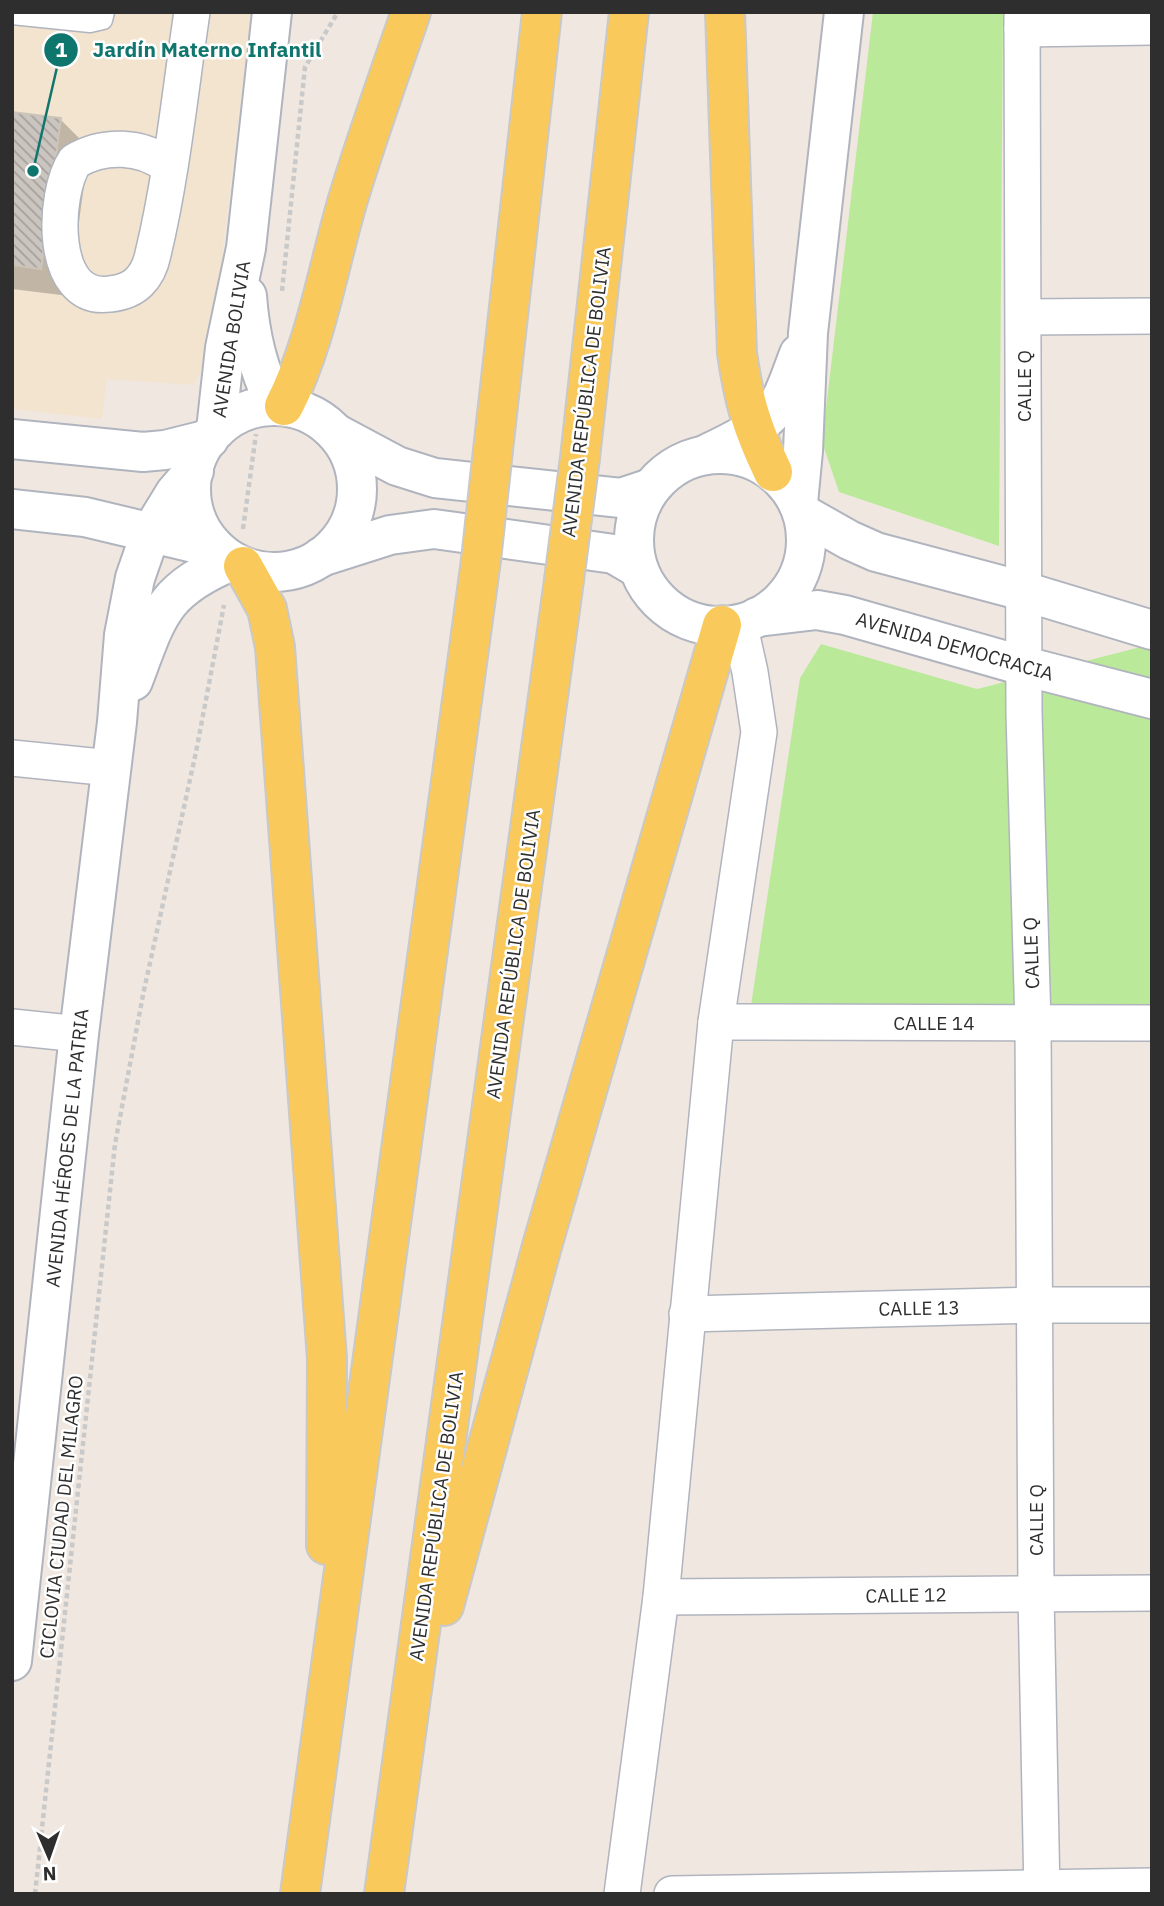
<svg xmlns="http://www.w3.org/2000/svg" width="1164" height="1906" viewBox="0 0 1164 1906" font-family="'IBM Plex Sans',sans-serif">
  <defs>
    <pattern id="building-back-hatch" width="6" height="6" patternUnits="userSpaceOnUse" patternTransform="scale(1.75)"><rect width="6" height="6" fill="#cbc5bf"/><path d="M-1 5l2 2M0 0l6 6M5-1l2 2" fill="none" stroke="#a5a09c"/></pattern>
  </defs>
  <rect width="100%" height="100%" fill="#f0e8e0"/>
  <path fill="#f2e4cf" d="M12,12h239l-40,337 -17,36 -87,-6 -5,40 -90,-10z"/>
  <g fill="#bbe99a">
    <path d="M873,12h130l-4,534 -160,-54 -17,-50z"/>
    <path d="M821,644l156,45 175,-45v364l-402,4 50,-334z"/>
  </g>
  <path fill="#0003" d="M12,113l48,6 29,29 -20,148 -57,-7z"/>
  <path fill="url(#building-back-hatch)" stroke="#ccc4b9" stroke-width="2" d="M12,112l49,6 -20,151 -29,-4z"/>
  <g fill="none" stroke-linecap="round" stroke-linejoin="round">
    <defs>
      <path id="service" d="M12,15l78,8 13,-3 2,-8"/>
      <g id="minor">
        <path d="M1022,12l2,701 9,311 3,570 6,300"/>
        <path d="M1022,29l130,-2"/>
        <path d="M168,166c-26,-21 -64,-22 -93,-5 -22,32 -27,142 35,133 10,-1 21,-4 29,-12 7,-7 12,-18 14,-28 19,-79 27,-162 39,-242"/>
        <path d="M1024,317l128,-1"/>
        <path d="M12,758l99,10"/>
        <path d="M716,1022l436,1"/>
        <path d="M12,1027l67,7"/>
        <path d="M687,1314l347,-9h118"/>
        <path d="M661,1597l491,-4"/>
        <path d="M622,1894l39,-297 55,-575 43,-290 -9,-60 -11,-49"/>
        <path d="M672,1894l480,-8"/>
      </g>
      <g id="tertiary">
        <path d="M247,296c3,40 11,74 29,110"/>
        <path d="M216,430l9,-82 21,-100 26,-236"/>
        <path d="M12,439l131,13 22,-2 44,-11"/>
        <path d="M705,455c27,-14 60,-26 75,-54 8,-15 13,-32 19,-47"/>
        <path d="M798,503l5,-52 5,-118 36,-321"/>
        <path d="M12,509l73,8 130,31"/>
      </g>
      <g id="secondary">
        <circle cx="274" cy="489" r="83"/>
        <path d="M339,435l58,31 38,12 186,20 30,-10"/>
        <circle cx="720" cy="540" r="86"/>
        <path d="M803,514l46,26 27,12 147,39 129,39"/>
        <path d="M321,557l69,-22 44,-6 180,25 24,14"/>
        <path d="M757,617l60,-7 28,5 179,51 128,33"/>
        <path d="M133,681c25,-66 29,-91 99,-120"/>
        <path d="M12,1661l67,-627 38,-312 7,-87 11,-57 16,-46 24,-39 19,-22"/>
      </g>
      <g id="primary">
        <path d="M725,12l12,341c7,49 15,75 36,119"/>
        <path d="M284,406c33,-65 44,-140 65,-210 19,-62 41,-123 62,-184"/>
        <path d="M493,450l49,-438"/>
        <path d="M580,458l49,-446"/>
        <path d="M243,566l24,43 8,38 52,712 -1,186"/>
        <path d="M444,1606l98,-360 180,-621"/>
        <path d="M300,1894l181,-1334"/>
        <path d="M384,1894l180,-1314"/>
      </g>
    </defs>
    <use href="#service" stroke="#b0b4be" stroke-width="21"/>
    <use href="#minor" stroke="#b0b4be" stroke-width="38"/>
    <use href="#tertiary" stroke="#b0b4be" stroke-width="42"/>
    <use href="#secondary" stroke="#b0b4be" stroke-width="42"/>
    <use href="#primary" stroke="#c9c9c9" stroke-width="42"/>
    <g stroke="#c9c9c9" stroke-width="4.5" stroke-dasharray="5 3.5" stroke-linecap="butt">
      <path d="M282,291l23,-224 33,-55"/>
      <path d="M243,529l13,-95"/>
      <path d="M35,1894l80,-750 28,-149 53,-243 28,-147"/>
    </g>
    <use href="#service" stroke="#fff" stroke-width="18"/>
    <use href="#minor" stroke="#fff" stroke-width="35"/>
    <use href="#tertiary" stroke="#fff" stroke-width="38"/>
    <use href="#secondary" stroke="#fff" stroke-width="38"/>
    <use href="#primary" stroke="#fac95b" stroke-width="38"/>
    <defs>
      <g id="primary-bridge">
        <path d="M481,560l12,-110"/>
        <path d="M564,580l16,-122"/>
      </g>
    </defs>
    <use href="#primary-bridge" stroke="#c9c9c9" stroke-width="42" stroke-linecap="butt"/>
    <use href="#primary-bridge" stroke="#fac95b" stroke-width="38"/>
  </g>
  <g text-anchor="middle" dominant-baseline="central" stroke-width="5" stroke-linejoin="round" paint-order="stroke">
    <g font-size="19" fill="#2e2e2e" stroke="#fff">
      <text transform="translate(231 339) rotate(-81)">AVENIDA BOLIVIA</text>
      <text transform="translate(1024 386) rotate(-90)">CALLE Q</text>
      <text transform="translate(586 392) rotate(-83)">AVENIDA REPÚBLICA DE BOLIVIA</text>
      <text transform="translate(955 646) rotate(16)">AVENIDA DEMOCRACIA</text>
      <text transform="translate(1031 953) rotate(-92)">CALLE Q</text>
      <text transform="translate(513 954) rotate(-82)">AVENIDA REPÚBLICA DE BOLIVIA</text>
      <text x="934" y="1023">CALLE 14</text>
      <text transform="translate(67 1148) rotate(-84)">AVENIDA HÉROES DE LA PATRIA</text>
      <text transform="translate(919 1308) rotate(-1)">CALLE 13</text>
      <text transform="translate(436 1516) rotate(-82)">AVENIDA REPÚBLICA DE BOLIVIA</text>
      <text transform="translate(61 1517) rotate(-84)">CICLOVIA CIUDAD DEL MILAGRO</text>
      <text transform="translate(1036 1520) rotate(-90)">CALLE Q</text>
      <text transform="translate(906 1595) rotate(-1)">CALLE 12</text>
    </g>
  </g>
  <path fill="none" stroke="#0f766e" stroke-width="2.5" d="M33 171L61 50"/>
  <g fill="#0f766e" stroke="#fff" stroke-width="2.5">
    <circle cx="33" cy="171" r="7"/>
    <circle cx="61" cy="50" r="18"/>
  </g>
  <g font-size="21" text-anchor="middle" font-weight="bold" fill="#fff">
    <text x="61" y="57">1</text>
  </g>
  <g font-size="21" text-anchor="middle" font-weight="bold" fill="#0f766e" stroke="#fff" stroke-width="5" stroke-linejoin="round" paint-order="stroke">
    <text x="207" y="57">Jardín Materno Infantil</text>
  </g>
  <rect width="1164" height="1906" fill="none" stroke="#2e2e2e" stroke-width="28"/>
  <g transform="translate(49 1857) rotate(178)" stroke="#ffffff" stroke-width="5" paint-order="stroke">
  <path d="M0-5L12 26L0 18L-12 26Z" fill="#2e2e2e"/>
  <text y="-10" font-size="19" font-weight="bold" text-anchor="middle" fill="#2e2e2e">N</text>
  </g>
</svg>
